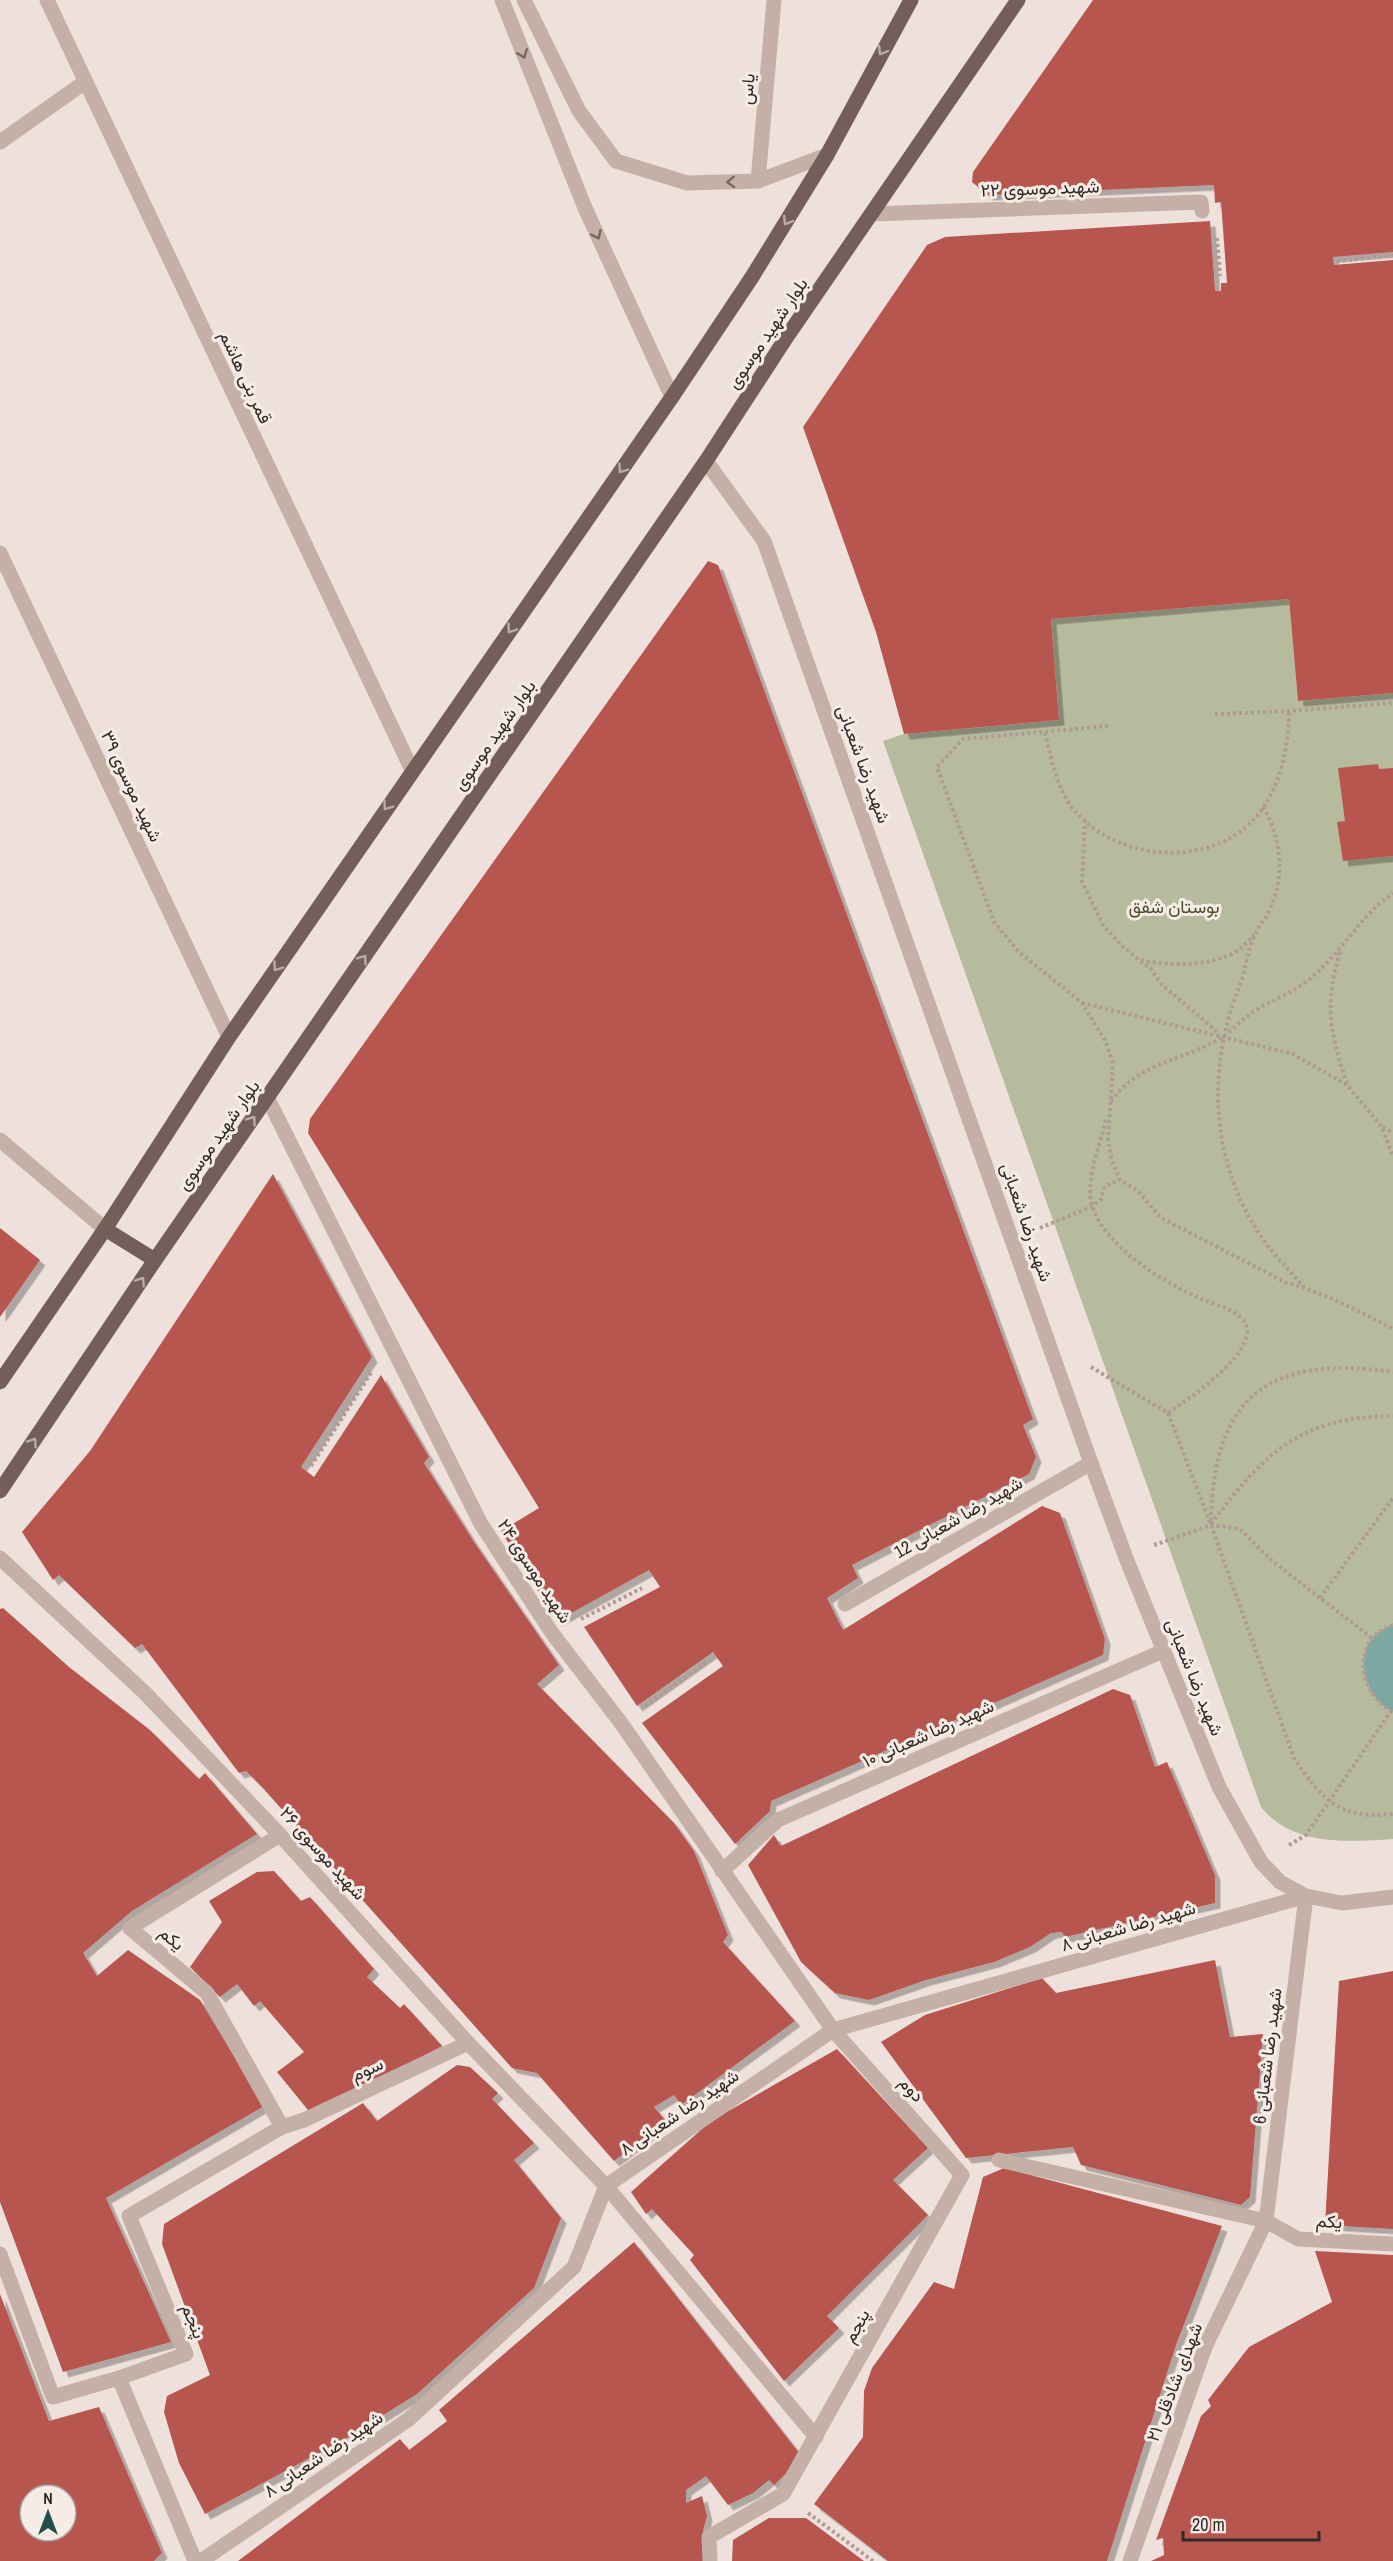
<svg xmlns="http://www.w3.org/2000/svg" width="1393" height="2561" viewBox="0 0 1393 2561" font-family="'Archivo Narrow',Vazirmatn,sans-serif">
  <defs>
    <filter id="shadow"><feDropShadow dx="5.5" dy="5.5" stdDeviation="0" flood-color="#0004"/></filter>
  </defs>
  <rect width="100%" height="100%" fill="#eee1db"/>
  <path fill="#b7bb9d" d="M1289,599l9,102 95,-8v1146c-47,3 -100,7 -132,-32l-378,-1066 21,-7 155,-14 -8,-101z"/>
  <path fill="#7da8a1" d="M1393,1625v87c-35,-18 -43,-74 0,-87z"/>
  <g fill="#b75550" fill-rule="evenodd" filter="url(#shadow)">
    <path d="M1093,0h300v252l-60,5 1,8 59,-5v433l-95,8 -9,-102 -238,20 8,101 -155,14 -28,-102 -73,-205 124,-182 18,-8 265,-16 5,70h6v-8h6l-6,-81 -6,1 -1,-18 -226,10 -16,-13 1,-10z"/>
    <path d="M708,561l10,4 315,854 -10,6 13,32 -7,17 -177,91 6,13 -31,20 16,32 199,-124 18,7 45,126 -2,16 -332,146 -1,10 -35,33 -93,-121 81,-57 -10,-14 -76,54 -53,-79 76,-40 -11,-17 -92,51 -56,-90 38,-23 -231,-375 2,-14z"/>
    <path d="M1378,764l1,5 14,-1v88l-50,5 -6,-39 8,-1 -7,-53z"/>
    <path d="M273,1174l99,183 -71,110 13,10 67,-102 48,82 -5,6 50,79 85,123 -22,19 137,139 20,28 34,84 -5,7 72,79 -114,84 -7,-10 -20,12 12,14 -52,40 -77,-88 -25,-5 -250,-281 -16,-16 -7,2 -97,-129 -7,4 -76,-73 -6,5 -31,-48 68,-81z"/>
    <path d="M0,1228l40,32 -40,57z"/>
    <path d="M3,1608l66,59 81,63 49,49 6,-6 52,61 -125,77 -49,42 14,23 31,-26 72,50 64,106 -158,92 65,144 -108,30 -63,-170v-593z"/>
    <path d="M1113,1689l17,6 25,72 12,-5 48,113v28l-150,34 -3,-5 -11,1 -21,14 -36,15 -68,18 -57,20 -34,-7 -34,-31 -53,-97 26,-30 7,11z"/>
    <path d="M274,1871l27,30 9,-4 64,72 -7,8 33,31 4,-4 38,42 -130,69 -35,-43 27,-20 -44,-51 -6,5 -17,-22 -17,13 -30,-30 32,-45 -13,-21 48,-29z"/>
    <path d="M1215,1960l15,77 33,-3 -13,163 -9,8 -160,-40 -8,-18 -107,11 -85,-116 44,-27 117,-37 14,15z"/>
    <path d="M1393,1971v258l-68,-4 14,-244z"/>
    <path d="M837,2049l91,99 -35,32 35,35 -101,101 12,12 -55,53 -94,-121 4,-5 -42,-46 -6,5 -15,-22 80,-71z"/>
    <path d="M457,2065l13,2 28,26 -6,6 42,44 -20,17 47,58 -27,70 -117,106 -72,45 -140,75 -26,-51 -15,-51 3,-16 43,-21 -48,-131 2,-20 199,-121 14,18z"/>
    <path d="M1004,2168l218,58 -46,119 -69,216h-219l-74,-57 49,-67 1,-46 8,-23 62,-86 20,7 29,-112z"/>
    <path d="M634,2242l166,212 -8,14 -18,17 -5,-5 -16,13 -25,12 -22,-29 -20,14v13l16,-7 5,20 -4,15v30h-465l162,-122 9,11 38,-29 -8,-11z"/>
    <path d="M1315,2251l78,4v306h-242l13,-6 -1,-17 -7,2 45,-124 10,-10 -3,-6 41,-53 83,-45z"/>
    <path d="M0,2294l49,127 50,-14 63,146 -8,8h-154zM30,2495h36v36h-36z"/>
    <path d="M769,2518h37l58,43h-132l1,-21z"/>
  </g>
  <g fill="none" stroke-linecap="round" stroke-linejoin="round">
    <g stroke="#b09a93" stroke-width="4" stroke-dasharray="3 3" stroke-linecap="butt">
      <path d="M1217,238l3,38"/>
      <path d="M1337,261l56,-6"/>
      <path d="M1215,714l74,-3 104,-8"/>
      <path d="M1108,726l-145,13 -26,28 57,155 25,30 63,51 24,39 7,21 -5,77 4,21 8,19 18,11 23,27 126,65c37,10 72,28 106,46"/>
      <path d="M1045,733c6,23 11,53 26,73 42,57 145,65 189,6 21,-28 29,-67 29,-101"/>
      <path d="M1263,807c19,31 22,71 6,104 -4,9 -11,15 -14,24 -8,16 -9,35 -16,52 -32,83 -29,172 21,248 13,19 29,35 44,52"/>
      <path d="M1085,820l-3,62 21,43 20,22 28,22 10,15 59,50"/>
      <path d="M1340,952c-16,54 -10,80 7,132"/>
      <path d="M1141,960c29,6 70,7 96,-9 6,-4 12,-11 17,-16"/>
      <path d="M1082,1003l211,51 54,31 34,41 12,30"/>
      <path d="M1111,1101c32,-42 73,-39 113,-65 11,-8 20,-19 32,-26 18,-11 39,-18 55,-32 31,-26 49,-62 82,-85"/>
      <path d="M1106,1120c-6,26 -21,58 -14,85 11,41 75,80 112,95 12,5 31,9 40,21 20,28 -57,79 -76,92"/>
      <path d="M1383,1127l10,6"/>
      <path d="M1040,1228l53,-22 8,-7 4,-13 15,-6"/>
      <path d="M1091,1367l77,46 43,112 83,233c28,42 46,62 99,56"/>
      <path d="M311,1466l60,-93"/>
      <path d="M1211,1521c2,-126 60,-167 182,-149"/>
      <path d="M1211,1524c52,-70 90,-108 182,-108"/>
      <path d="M1154,1545l57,-20 29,4 31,31 102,79"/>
      <path d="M1320,1598l73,-100"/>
      <path d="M581,1619l61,-31"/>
      <path d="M645,1706l61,-43"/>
      <path d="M1392,1712c-35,-20 -41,-74 1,-87"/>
      <path d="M1289,1845l17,-10 85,-124"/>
      <path d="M808,2513l65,48"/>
    </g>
    <g stroke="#c5b0a8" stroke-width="15">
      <path d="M47,0l365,770"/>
      <path d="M502,0l83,208 87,189"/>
      <path d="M524,0l55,111 37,50 71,22 71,-2 69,-26"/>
      <path d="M0,142l85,-60"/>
      <path d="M758,181l16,-181"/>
      <path d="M871,214l330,-12 1,9"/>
      <path d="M706,461l58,80 327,922 35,95 93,229 42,75 19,20 26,14 36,7 51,-6"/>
      <path d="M0,553l229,484"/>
      <path d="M267,1097l214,427 71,109 69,90 212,307 129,145 -179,319 -74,43 1,24"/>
      <path d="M0,1140l105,89"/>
      <path d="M0,1558l145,135 135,142 188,208 138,143 210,251"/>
      <path d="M845,1604l246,-141"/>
      <path d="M280,1835l-150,93 77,65 75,134"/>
      <path d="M722,1871l56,-51 385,-169"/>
      <path d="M999,2160l267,61 32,18 95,5"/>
      <path d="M0,2254l53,143 66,-19"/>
      <path d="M195,2561l-76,-183 67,-24 -57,-138 153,-89 22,-7 164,-77"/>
      <path d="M201,2561l208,-142 165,-152 32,-81 227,-156 473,-134 -40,325 -61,126 -75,214"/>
    </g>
    <g stroke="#735e5a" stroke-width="15">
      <path d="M105,1229l50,31"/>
      <path d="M0,1382l105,-153 124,-192 443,-640 80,-120 75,-122 84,-155"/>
      <path d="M0,1491l155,-231 551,-799 80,-123 232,-338"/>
    </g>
  </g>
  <defs><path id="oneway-chevron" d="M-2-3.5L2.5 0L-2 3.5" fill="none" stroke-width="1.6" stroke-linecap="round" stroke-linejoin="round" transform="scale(1.5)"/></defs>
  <g stroke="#bbaca7">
    <use href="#oneway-chevron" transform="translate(882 51) rotate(120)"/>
    <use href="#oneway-chevron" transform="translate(787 221) rotate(122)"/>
    <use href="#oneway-chevron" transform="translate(622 469) rotate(125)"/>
    <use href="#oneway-chevron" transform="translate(511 629) rotate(125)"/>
    <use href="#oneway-chevron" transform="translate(387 806) rotate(125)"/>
    <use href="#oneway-chevron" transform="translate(363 959) rotate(-55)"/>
    <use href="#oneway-chevron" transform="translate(277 967) rotate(125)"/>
    <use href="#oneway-chevron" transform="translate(252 1120) rotate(-55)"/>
    <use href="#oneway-chevron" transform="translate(141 1281) rotate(-56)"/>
    <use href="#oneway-chevron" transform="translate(33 1442) rotate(-56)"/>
  </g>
  <g stroke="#746661">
    <use href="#oneway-chevron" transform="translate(523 54) rotate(68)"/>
    <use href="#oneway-chevron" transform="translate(731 182) rotate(178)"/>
    <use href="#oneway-chevron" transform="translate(597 235) rotate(65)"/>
  </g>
  <g text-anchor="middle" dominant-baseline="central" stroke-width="6" stroke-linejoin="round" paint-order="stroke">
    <g font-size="18" fill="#322927" stroke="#f6ece6">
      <text transform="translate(747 89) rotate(-85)">یاس</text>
      <text transform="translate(1040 188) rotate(-2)">شهید موسوی ۲۲</text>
      <text transform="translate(767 333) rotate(-56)">بلوار شهید موسوی</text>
      <text transform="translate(246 377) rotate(65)">قمر بنی هاشم</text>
      <text transform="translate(494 735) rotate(-55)">بلوار شهید موسوی</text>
      <text transform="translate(864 764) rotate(70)">شهید رضا شعبانی</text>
      <text transform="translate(132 786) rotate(65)">شهید موسوی ۳۹</text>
      <text transform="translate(218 1135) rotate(-55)">بلوار شهید موسوی</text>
      <text transform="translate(1027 1222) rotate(71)">شهید رضا شعبانی</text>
      <text transform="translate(958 1517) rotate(-30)">شهید رضا شعبانی 12</text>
      <text transform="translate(535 1571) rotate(57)">شهید موسوی ۲۴</text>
      <text transform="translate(1195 1677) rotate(68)">شهید رضا شعبانی</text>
      <text transform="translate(928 1733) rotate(-24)">شهید رضا شعبانی ۱۰</text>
      <text transform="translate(323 1853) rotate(48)">شهید موسوی ۲۶</text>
      <text transform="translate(1128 1926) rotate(-16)">شهید رضا شعبانی ۸</text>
      <text transform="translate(172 1938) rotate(40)">یکم</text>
      <text transform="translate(1267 2056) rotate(-83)">شهید رضا شعبانی 6</text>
      <text transform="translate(367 2069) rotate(-25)">سوم</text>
      <text transform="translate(912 2089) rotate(48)">دوم</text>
      <text transform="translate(679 2112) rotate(-34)">شهید رضا شعبانی ۸</text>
      <text transform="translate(1329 2221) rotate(3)">یکم</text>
      <text transform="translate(194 2321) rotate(68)">پنجم</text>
      <text transform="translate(856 2326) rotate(-61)">پنجم</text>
      <text transform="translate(1174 2382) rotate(-69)">شهدای شادقلی ۲۱</text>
      <text transform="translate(323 2454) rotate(-34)">شهید رضا شعبانی ۸</text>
    </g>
    <g font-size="18" fill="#484e2e" stroke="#f6ece6">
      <text x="1174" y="906">بوستان شفق</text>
    </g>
  </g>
  <g transform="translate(48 2513)"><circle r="28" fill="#f6ece6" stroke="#a89e9a" stroke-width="1.5"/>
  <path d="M0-4.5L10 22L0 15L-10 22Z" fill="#224f49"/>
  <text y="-9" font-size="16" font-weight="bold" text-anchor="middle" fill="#322927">N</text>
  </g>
  <path d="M1183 2531v9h136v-9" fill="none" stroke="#322927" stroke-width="3"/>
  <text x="1192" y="2531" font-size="18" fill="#322927" stroke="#f6ece6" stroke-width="4.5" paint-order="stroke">20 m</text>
</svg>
